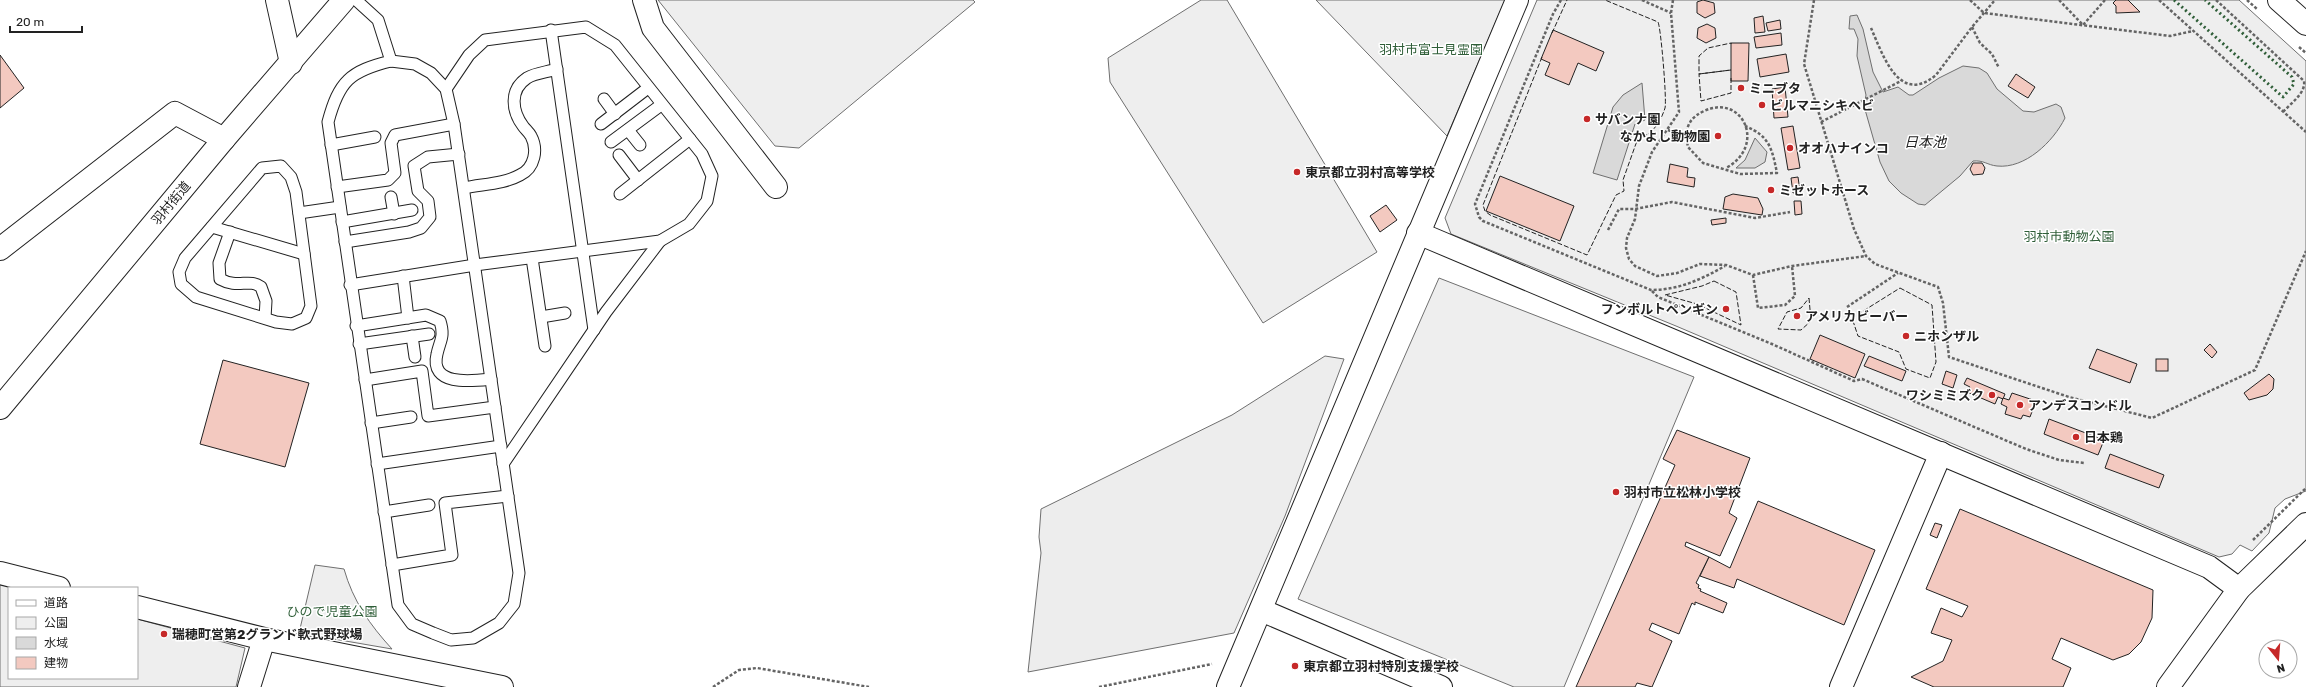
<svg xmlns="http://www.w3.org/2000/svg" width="2306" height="687" viewBox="0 0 2306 687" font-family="Rubik,'Noto Sans JP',sans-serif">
  <rect width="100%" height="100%" fill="#fff"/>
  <g fill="#eee" stroke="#6f6f6f">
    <path d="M658,0h315l2,2 -176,146 -24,-2z"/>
    <path d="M1201,0h26l150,252 -114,71 -153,-241 -2,-24z"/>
    <path d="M1316,0h189l-58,136z"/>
    <path d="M1537,0h702l67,61v430l-21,8 -10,9 -6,25 -17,18 -12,-6 -8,9 -13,3 -543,-231 -225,-92 -6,-16z"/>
    <path d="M1439,278l255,99 -130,310h-50l-216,-88z"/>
    <path d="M315,565l29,4c9,32 26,56 48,80l-93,-16z"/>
    <path d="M0,583l20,5h-11v90h128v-59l108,29 -9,39h-236z"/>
  </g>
  <path fill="#ededed" stroke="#6f6f6f" d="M1325,356l19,3 -59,157 -51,117 -206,39 13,-119 -2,-16 2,-28 191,-94z"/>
  <g fill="#d9d9d9" stroke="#6f6f6f">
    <path d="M1857,15l6,14 10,43 10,20 15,-5 11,8h4l26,-17 24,-12 16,2 8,5 10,16 26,22 11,1 22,-8 5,3 4,11c-12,24 -40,51 -68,48 -10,-1 -13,-6 -24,-5l-13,15 -35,29 -7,-1 -17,-11 -12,-12 -9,-19 -16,-56 2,-11 -9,-39 1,-17 -4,-10h-5l1,-13z"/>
    <path d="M1642,83l3,37 -10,4 -18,56 -24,-7 20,-66 10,-12z"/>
    <path d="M1755,138l12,14 -2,10 -10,6h-19l9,-8z"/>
  </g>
  <g fill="#f3c9c0" stroke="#222">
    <path d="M1703,0l11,3 1,10 -10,5 -8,-5v-11z"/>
    <path d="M2116,0h12l12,12 -24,1v-7l-3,-3z"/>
    <path d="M1763,16l2,16 -10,1 -1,-15z"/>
    <path d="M1780,20l1,9 -13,2 -2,-8z"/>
    <path d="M1707,24l8,4 1,10 -10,5 -9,-5 1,-10z"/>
    <path d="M1553,30l51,22 -8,19 -18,-8 -9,22 -24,-10 5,-12 -9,-4z"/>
    <path d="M1781,33l1,12 -26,3 -2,-11z"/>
    <path d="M1731,43h18l-1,38h-17z"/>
    <path d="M1786,54l3,18 -29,5 -3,-18z"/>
    <path d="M0,55l24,33 -24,20z"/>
    <path d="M2016,74l19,13 -7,11 -20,-12z"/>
    <path d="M1785,87l3,30 -14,1 -2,-29z"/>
    <path d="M1793,126l7,42 -12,2 -7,-42z"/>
    <path d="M1973,163h9l3,5 -2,6 -10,1 -3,-6z"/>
    <path d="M1670,164l18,4 -1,9 8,1 -1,9 -27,-5z"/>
    <path d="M1500,176l74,30 -14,35 -74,-30z"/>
    <path d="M1798,177l2,14 -7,2 -2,-15z"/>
    <path d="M1733,194l25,4 5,11 -1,6 -39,-6 2,-12z"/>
    <path d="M1794,201h7l1,13 -7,1z"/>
    <path d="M1386,205l11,15 -17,12 -10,-16z"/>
    <path d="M1726,218v5l-14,2 -1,-5z"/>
    <path d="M1820,335l45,19 -10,24 -45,-19z"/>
    <path d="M2210,344l7,8 -5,6 -8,-8z"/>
    <path d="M2097,349l40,15 -7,19 -41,-15z"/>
    <path d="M1869,356l37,15 -4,10 -38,-15z"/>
    <rect x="2156" y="359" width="12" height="12"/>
    <path d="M223,360l86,23 -24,84 -85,-23z"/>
    <path d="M1946,371l11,4 -4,13 -11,-4z"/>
    <path d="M2269,374l5,5 -1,10 -6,6 -18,5 -5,-7z"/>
    <path d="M1967,378l38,16 -2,5 -5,-2 -3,7 -28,-12 3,-5 -6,-3z"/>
    <path d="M2012,393l24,8 -6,16 -7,-2 -2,4 -16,-5 2,-7 -6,-3 2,-6 6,2z"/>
    <path d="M2049,419l55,21 -6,15 -54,-21z"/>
    <path d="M1677,430l73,28 -21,55 8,5 -17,38 -34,-14 -1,4 24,11 -13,26 3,2 -1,3 3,1 -1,2 27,12 -4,10 -28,-11v3l-3,-2 -13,31 -27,-11 -3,7 23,11 -20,46 -15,-4 -2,4h-59l99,-222 -12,-6z"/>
    <path d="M2110,454l54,21 -5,13 -54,-20z"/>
    <path d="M1758,501l117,49 -31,75 -107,-46 -3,9 -34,-12 9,-19 21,11z"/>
    <path d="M1960,509l193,81 -1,28 -11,24 -12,12 -16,6 -52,-22 -9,21 19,9 -8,19h-129l-23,-10 32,-16 9,-21 -21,-7 10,-25 21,9 6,-11 -42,-17z"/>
    <path d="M1935,523l7,2 -5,13 -7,-3z"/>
  </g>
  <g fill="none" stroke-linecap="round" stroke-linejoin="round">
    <defs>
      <g id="service">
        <path d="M356,0l22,20 13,41"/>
        <path d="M551,30l43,300"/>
        <path d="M391,61l24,3 16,9 15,16 8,35 65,449 -5,31 -15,19 -26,15 -22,2 -18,-7 -21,-9 -14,-19 -70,-483c11,-41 22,-51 63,-61z"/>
        <path d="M604,99l11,15"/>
        <path d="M601,124l47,-36"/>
        <path d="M628,130l12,15"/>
        <path d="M611,142l50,-37"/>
        <path d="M331,145l44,-8"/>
        <path d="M619,155l19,25"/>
        <path d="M281,166l10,11 5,15 15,114 -5,12 -14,6 -16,-2 -80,-25 -15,-13 -2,-12 6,-14 77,-90z"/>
        <path d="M337,187l51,-7 7,-7 -4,-30 4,-8 59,-11"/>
        <path d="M464,188c18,-4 40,-4 56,-13 15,-7 18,-26 11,-39 -2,-4 -6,-7 -8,-10 -11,-15 -14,-36 4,-48 8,-5 21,-6 30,-9"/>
        <path d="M620,194l70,-55"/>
        <path d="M391,197l3,17"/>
        <path d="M299,213l41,-6"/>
        <path d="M342,222l70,-12"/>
        <path d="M212,227l92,27"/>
        <path d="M230,232l-11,31 1,16c18,10 29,-1 41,8l5,14 -1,17"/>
        <path d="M345,242l64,-10 12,-4 9,-11 -2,-16 -10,-10 -4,-25 14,-9 31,-3"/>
        <path d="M532,258l13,88"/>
        <path d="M403,276l5,42"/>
        <path d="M350,285l125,-20 185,-24 29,-17 18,-23 5,-25 -10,-22 -87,-109 -29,-18 -101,13 -16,15 -23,34"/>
        <path d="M541,317l24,-4"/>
        <path d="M356,326l70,-11 14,6c5,16 0,19 -3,33 -8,33 36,27 54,25"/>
        <path d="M412,336l3,21"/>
        <path d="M359,344l70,-10"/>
        <path d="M365,380l57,-9 6,45 67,-9"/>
        <path d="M371,423l40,-6"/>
        <path d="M377,464l124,-18"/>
        <path d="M503,464l103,-152 54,-71"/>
        <path d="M384,512l45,-7"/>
        <path d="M392,565l60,-10 -7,-52 63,-7"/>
      </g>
      <g id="minor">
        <path d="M277,0l14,63"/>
        <path d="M644,0l9,28 123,159"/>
        <path d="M1418,233l791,334 30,22"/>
        <path d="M0,573l59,15"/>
        <path d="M137,607l127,32 238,48"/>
        <path d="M1261,610l180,77"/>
        <path d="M249,687l15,-48"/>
        <path d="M1228,687l289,-687"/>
        <path d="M1841,687l100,-234"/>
      </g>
      <g id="tertiary">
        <path d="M2279,0l27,24"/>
        <path d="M0,249l175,-136 49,26"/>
        <path d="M2168,687l71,-98 67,-65"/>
      </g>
      <path id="secondary" d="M0,408l224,-269 120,-139"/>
    </defs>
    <use href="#service" stroke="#222" stroke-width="13"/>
    <use href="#minor" stroke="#222" stroke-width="24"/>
    <use href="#tertiary" stroke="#222" stroke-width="24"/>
    <use href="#secondary" stroke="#222" stroke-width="24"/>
    <g stroke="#646464" stroke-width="2.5" stroke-dasharray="3 2" stroke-linecap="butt">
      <path d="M1561,0l-8,14 -78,190 4,13 4,4 168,69c28,0 51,-11 74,-24"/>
      <path d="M1642,0l29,13"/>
      <path d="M1673,0l-2,13 8,99 -27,40 -13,34 -4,33 -8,19 -1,10 3,11 6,7 22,10 20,-3 23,-9 26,1 27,10 39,-9 74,-10"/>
      <path d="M1814,0l-10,64 50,165 12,27 9,8 63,23 5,16 6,54 120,40 83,21 103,-48 51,-119"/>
      <path d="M1970,0l14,13 186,23 23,-5"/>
      <path d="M2059,0l24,25 22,-25"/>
      <path d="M2159,0l147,132"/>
      <path d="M2216,0l88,81c2,12 -13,22 -21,31"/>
      <path d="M2247,0l10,9"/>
      <path d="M1972,27l8,16 12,11 7,14"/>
      <path d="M1871,28c12,27 28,78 65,47l36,-48 23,-27"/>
      <path d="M2299,47l7,6"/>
      <path d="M1821,122l80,-41"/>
      <path d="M1668,130l18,7 2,10 15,16 37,11 37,-1c-5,-24 -7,-37 -32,-47"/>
      <path d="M1686,137c1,-14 6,-20 18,-26 39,-18 63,35 22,57"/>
      <path d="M1608,230l11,-21h16l37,-7 83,16 35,-6"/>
      <path d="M1753,275l5,33 27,-3 10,-9 -3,-30"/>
      <path d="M1652,291l6,6 114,47 82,37 8,-2 164,70 33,11 25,3"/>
      <path d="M1847,307l51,-34"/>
      <path d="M2253,540l53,-52"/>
      <path d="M713,687l26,-17 18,-2 112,19"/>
      <path d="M1099,687l113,-23"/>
    </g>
    <use href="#service" stroke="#fff" stroke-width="11"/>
    <use href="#minor" stroke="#fff" stroke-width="22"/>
    <use href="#tertiary" stroke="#fff" stroke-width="22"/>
    <use href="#secondary" stroke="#fff" stroke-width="22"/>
    <path stroke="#2f5e38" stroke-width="3" stroke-dasharray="2 3" stroke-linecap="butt" d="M2174,0l109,97 11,-13 -2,-7 -87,-77"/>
    <g stroke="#222" stroke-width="1" stroke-dasharray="5 2" stroke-linecap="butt">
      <path d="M1552,33l15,-33"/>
      <path d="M1542,57l-59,148 2,6 5,4 97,40 29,-60 8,-4 -1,-11 15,-42c14,-2 23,-17 27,-30 2,-7 -4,-80 -7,-86l-53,-22"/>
      <path d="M1731,70l-32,4v-18l9,-8 23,-5v1"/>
      <path d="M1731,78v15l-30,8 -2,-27 32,-4"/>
      <path d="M1714,281l22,11 5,33 -44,-21 -32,-9 37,-9z"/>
      <path d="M1900,288l32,17 4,57 -6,16 -24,-9 -7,-17 -41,-16 -6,-18z"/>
      <path d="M1809,298l2,23 -10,9 -23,-1 9,-17 14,-4z"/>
    </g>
  </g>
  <g fill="#c62828" stroke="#fff" stroke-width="1.5">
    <circle cx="1741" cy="88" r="4"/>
    <circle cx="1762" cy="105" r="4"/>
    <circle cx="1587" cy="119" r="4"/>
    <circle cx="1718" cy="136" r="4"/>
    <circle cx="1790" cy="148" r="4"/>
    <circle cx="1297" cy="172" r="4"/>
    <circle cx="1771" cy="190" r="4"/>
    <circle cx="1726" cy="309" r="4"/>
    <circle cx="1797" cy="316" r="4"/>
    <circle cx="1906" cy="336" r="4"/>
    <circle cx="1992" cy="395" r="4"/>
    <circle cx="2020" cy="405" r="4"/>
    <circle cx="2076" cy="437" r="4"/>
    <circle cx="1616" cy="492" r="4"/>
    <circle cx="164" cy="634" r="4"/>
    <circle cx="1295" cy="666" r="4"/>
  </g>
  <g text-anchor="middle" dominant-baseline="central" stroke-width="3" stroke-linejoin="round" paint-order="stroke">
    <g font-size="13" fill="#2f5e38" stroke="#fff">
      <text x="1431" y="49">羽村市富士見霊園</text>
      <text x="2069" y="236">羽村市動物公園</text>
      <text x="332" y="611">ひので児童公園</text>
    </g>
    <g font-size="13" font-weight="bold" fill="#222" stroke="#fff" text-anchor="start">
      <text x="1749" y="88">ミニブタ</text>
      <text x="1770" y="105">ビルマニシキヘビ</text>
      <text x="1595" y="119">サバンナ園</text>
      <text x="1710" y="136" text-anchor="end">なかよし動物園</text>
      <text x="1798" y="148">オオハナインコ</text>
      <text x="1305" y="172">東京都立羽村高等学校</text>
      <text x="1779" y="190">ミゼットホース</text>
      <text x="1718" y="309" text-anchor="end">フンボルトペンギン</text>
      <text x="1805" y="316">アメリカビーバー</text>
      <text x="1914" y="336">ニホンザル</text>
      <text x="1984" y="395" text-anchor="end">ワシミミズク</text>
      <text x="2028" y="405">アンデスコンドル</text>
      <text x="2084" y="437">日本鶏</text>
      <text x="1624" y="492">羽村市立松林小学校</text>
      <text x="172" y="634">瑞穂町営第2グランド軟式野球場</text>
      <text x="1303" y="666">東京都立羽村特別支援学校</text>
    </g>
    <g font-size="13" fill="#222" stroke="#fff">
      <text transform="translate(171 203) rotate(-50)">羽村街道</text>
    </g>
    <g font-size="14" font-style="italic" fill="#222" stroke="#fff">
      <text x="1925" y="142">日本池</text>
    </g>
  </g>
  <rect x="8" y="587" width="130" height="92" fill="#ffffff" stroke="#a7a7a7"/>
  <rect x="16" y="600" width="20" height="6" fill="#ffffff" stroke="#a7a7a7"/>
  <text x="44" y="607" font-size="12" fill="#222222">道路</text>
  <rect x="16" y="617" width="20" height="12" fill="#eeeeee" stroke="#a7a7a7"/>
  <text x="44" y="627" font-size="12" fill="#222222">公園</text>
  <rect x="16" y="637" width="20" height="12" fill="#d9d9d9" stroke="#a7a7a7"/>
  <text x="44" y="647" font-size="12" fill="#222222">水域</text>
  <rect x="16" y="657" width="20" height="12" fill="#f3c9c0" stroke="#a7a7a7"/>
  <text x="44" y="667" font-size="12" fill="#222222">建物</text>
  <g transform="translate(2278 659) rotate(163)"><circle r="19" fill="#ffffff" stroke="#a7a7a7"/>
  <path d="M0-3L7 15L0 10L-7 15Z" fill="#c62828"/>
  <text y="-6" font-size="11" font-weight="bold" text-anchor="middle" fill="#222222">N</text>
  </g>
  <path d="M10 26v6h72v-6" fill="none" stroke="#222222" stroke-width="2"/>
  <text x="16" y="26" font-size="12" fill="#222222" stroke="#ffffff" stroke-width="3" paint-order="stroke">20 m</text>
</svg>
